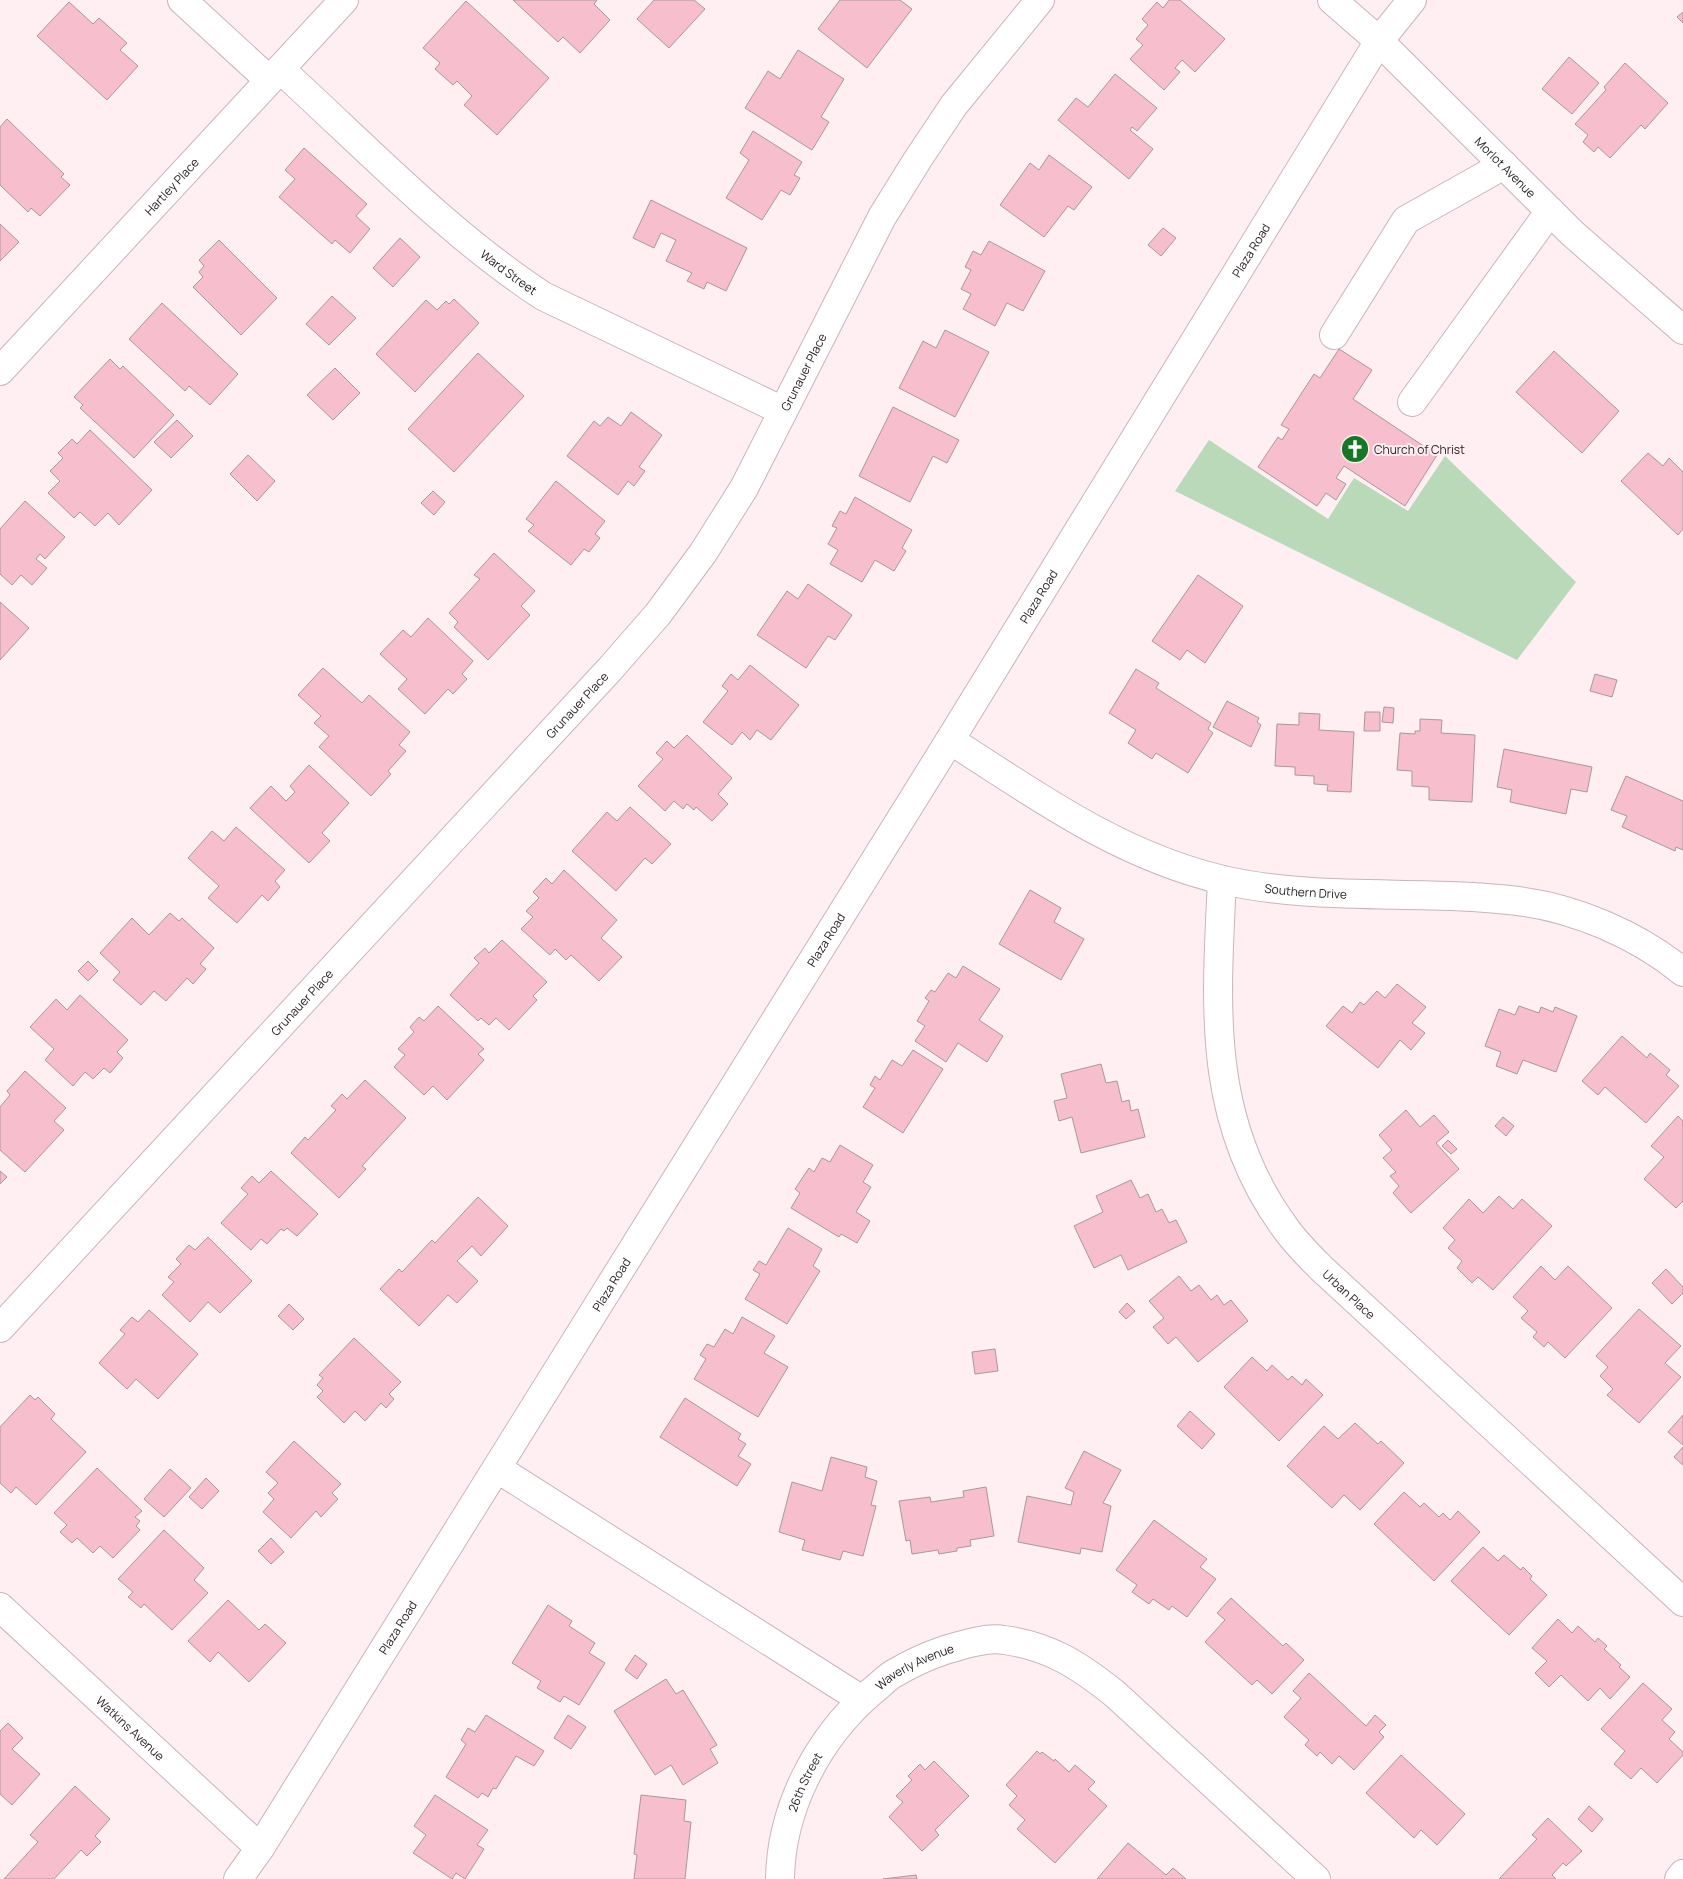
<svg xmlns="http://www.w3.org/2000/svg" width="1683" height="1879" viewBox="0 0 1683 1879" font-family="Manrope,sans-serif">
  <rect width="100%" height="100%" fill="#ffeef2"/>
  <path fill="#b9d9b9" d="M1209,440l119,79 26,-41 54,33 37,-55 131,126 -59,78 -342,-169z"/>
  <g fill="#f7bece" stroke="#aa979c">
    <path d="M513,0h84l-3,4 16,16 -30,33 -17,-16 -5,5z"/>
    <path d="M654,0h40l11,9 -36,39 -32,-29z"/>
    <path d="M840,0h60l12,9 -45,59 -49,-39z"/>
    <path d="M1169,0h11l45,39 -30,33 -13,-12 -7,8 5,4 -16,18 -34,-31 13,-14 -7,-6 12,-14 -6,-6 15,-17 6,6z"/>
    <path d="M466,1l83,77 -52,57 -33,-30 8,-9 -15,-15 -4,4 -18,-16 5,-6 -17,-15z"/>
    <path d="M69,2l24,22 6,-6 28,25 -7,7 18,16 -31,34 -70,-64z"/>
    <path d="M1683,12v11l-6,-6z"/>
    <path d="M798,50l46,29 -23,38 8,5 -17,28 -67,-42 23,-37 12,8z"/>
    <path d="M1569,57l30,26 -27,31 -30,-25z"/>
    <path d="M1625,63l43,40 -23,26 -4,-4 -31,33 -12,-11 -4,5 -11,-10 5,-7 -13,-11 31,-34 -2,-3z"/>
    <path d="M1115,74l42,34 -20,23 -5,-4 -2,3 23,19 -24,30 -71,-59 18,-22 12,9z"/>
    <path d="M7,119l57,55 -3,3 9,8 -30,31 -9,-8 -3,4 -28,-27v-58z"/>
    <path d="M753,131l49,31 -8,13 6,3 -10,17 -9,-5 -19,30 -36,-22 23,-38 -9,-7z"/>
    <path d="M304,148l63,56 -11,12 14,13 -20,24 -15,-13 -3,4 -53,-47 16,-18 -10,-9z"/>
    <path d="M1049,155l43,32 -18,23 -6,-4 -24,31 -44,-32 30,-42 9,7z"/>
    <path d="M651,200l96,48 -21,43 -19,-9 -3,7 -17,-8 5,-8 -26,-12 10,-21 -15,-7 -7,15 -21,-10z"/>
    <path d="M0,224l19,18 -19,19z"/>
    <path d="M1163,228l13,10 -15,18 -13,-11z"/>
    <path d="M400,238l20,19 -27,30 -20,-19z"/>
    <path d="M219,240l58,58 -36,37 -48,-48 10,-10 -4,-5 5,-6 -5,-6z"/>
    <path d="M989,241l56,30 -22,40 -16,-8 -12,23 -32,-17 8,-15 -10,-5 10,-19 -6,-3 8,-16 8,4z"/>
    <path d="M332,296l24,22 -27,27 -23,-21z"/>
    <path d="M454,299l25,24 -64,69 -39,-38 50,-54 11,10 9,-9 3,3z"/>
    <path d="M162,303l76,71 -28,31 -21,-19 -4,5 -56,-52z"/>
    <path d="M945,330l44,22 -34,65 -56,-29 24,-47 13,7z"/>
    <path d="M1339,349l33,21 -19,29 84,56 -32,51 -61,-40 -8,12 10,6 -10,16 -10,-7 -9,13 -59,-39 20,-30 4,3 7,-11 -8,-4 33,-51 6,4z"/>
    <path d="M1554,351l65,60 -37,42 -66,-61z"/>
    <path d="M478,353l46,43 -70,76 -46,-43z"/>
    <path d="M110,359l10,10 3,-3 51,49 -40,43 -54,-50 3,-3 -9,-8z"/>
    <path d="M335,368l25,25 -27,27 -26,-25z"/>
    <path d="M893,407l66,33 -12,23 -14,-7 -23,46 -51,-26z"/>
    <path d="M631,412l31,23 -23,32 6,4 -11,15 -6,-5 -10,14 -51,-39 27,-35 6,5 8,-9 13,9z"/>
    <path d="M177,420l16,16 -22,22 -17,-16z"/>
    <path d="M90,430l62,60 -33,35 -11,-12 -13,13 -15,-14 -6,6 -26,-25 12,-12 -10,-10 13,-13 -5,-5 14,-14 5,5z"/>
    <path d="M1648,453l15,13 6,-8 14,14v57l-5,6 -57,-54z"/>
    <path d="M248,455l27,26 -18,20 -27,-27z"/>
    <path d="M556,481l49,40 -10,13 5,4 -11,14 -5,-3 -13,16 -43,-34 6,-6 -8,-6z"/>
    <path d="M433,491l12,11 -11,13 -13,-12z"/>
    <path d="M855,497l57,33 -10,18 4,3 -12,20 -19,-11 -13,22 -32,-18 8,-14 -10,-6 9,-16 -5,-2 8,-15 6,3z"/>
    <path d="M25,501l40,36 -20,22 -5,-5 -4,5 11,9 -15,17 -11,-10 -9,10 -12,-11v-45z"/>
    <path d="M494,553l41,38 -14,15 9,9 -42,45 -34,-33 4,-5 -9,-9 31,-34 -6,-4z"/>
    <path d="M1198,575l45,31 -38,57 -18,-13 -7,10 -28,-19z"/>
    <path d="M808,584l44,31 -17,25 -7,-4 -22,32 -49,-33 30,-44 11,8z"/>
    <path d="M0,602l29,26 -29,32z"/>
    <path d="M428,618l45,43 -11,13 5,5 -14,15 -5,-5 -23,25 -27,-25 9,-10 -27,-25 23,-24 8,7z"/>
    <path d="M750,665l49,40 -28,35 -14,-10 -7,10 -8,-8 -10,13 -29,-23 25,-31 -6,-5 9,-12 7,6z"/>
    <path d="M323,668l39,35 7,-8 41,37 -11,13 7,6 -18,20 3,3 -20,22 -52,-49 10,-11 -15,-13 7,-7 -23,-21z"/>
    <path d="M1136,669l23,14 -3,5 55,35 -3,6 5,4 -25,40 -32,-20 -4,6 -24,-16 8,-13 -27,-17z"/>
    <path d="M1595,674l22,6 -5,17 -22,-6z"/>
    <path d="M1227,701l32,17 -2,4 4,3 -10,22 -38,-20z"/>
    <path d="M1384,707l10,1 -1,15 -11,-1z"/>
    <path d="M1365,712h15v19h-16z"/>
    <path d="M1299,713l21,1 -1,16 35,2 -3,60 -24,-1 1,-6 -14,-1v-8l-19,-1v-8l-20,-1 2,-42 22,1z"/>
    <path d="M1420,719l22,1 -1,13 34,2 -3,67 -43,-2v-13l-17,-1v-15l-15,-1 3,-37 15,1v-3h5z"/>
    <path d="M687,735l45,43 -14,16 10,10 -16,17 -16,-14 -2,3 -7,-6 -4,5 -9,-8 -9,10 -27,-25 25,-27 -7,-6 11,-12 7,7z"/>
    <path d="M1504,749l88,18 -5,25 -16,-3 -5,25 -56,-12 2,-12 -15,-3z"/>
    <path d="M309,765l40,38 -27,30 8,8 -21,22 -59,-55 21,-22 15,15 9,-9 -5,-6z"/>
    <path d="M1626,776l57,25v49l-7,-3 -1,4 -53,-24 5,-11 -16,-6z"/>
    <path d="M630,807l41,37 -19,20 -7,-6 -29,33 -44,-40 35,-39 10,9z"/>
    <path d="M236,827l49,43 -10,11 5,6 -12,14 -6,-6 -25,28 -29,-25 11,-12 -31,-28 24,-27 12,10z"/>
    <path d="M564,870l53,50 -16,18 21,19 -23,24 -28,-26 -5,5 -11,-11 -5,6 -29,-26 12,-12 -7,-6 13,-13 -6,-6 13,-14 6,6z"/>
    <path d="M1030,890l31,18 -7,14 30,17 -23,41 -62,-36z"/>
    <path d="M170,913l9,8 3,-3 32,30 -14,16 6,5 -13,15 -6,-6 -21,23 -12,-10 -13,14 -28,-25 7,-8 -20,-19 32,-35 17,17z"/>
    <path d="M502,940l45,42 -14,14 4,4 -28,30 -13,-12 -7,7 -8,-7 -3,3 -28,-26 29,-32 -5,-5 11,-10 4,5z"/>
    <path d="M88,961l10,10 -10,10 -10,-10z"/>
    <path d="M963,966l37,23 -21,31 24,16 -16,26 -29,-19 -12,19 -31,-21 10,-15 -8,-5 12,-20 -4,-3 6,-8 4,2 13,-19 8,5z"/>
    <path d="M1397,984l29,23 -14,16 13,10 -14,17 -11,-10 -22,28 -52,-42 17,-20 9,7 8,-11 4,3 13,-14 8,7z"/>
    <path d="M80,995l48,45 -11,12 6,6 -13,15 -6,-5 -11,11 -8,-7 -12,14 -28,-26 9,-11 -24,-22 26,-28 11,11z"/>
    <path d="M438,1006l46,43 -6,5 6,6 -37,40 -14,-14 -9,9 -30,-28 11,-12 -7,-6 16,-17 -4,-5 9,-10 5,4z"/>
    <path d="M1519,1006l20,7 2,-6 12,5 2,-5 22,9 -21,56 -33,-12 -6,14 -21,-8 5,-14 -16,-6 14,-37 16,6z"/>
    <path d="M1622,1036l25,22 3,-5 20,17 -4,5 13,11 -33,37 -41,-36 -7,8 -16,-14z"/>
    <path d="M913,1050l30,19 -40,64 -40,-26 12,-19 -5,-3 5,-9 5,4 12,-20 10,6z"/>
    <path d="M1101,1064l5,19 11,-2 5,21 7,-2 2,11 7,-2 7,28 -64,16 -9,-36 -13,4 -5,-20 13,-3 -6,-24z"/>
    <path d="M25,1071l41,37 -12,13 10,9 -39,42 -25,-22v-43l10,-12 -3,-4z"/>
    <path d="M365,1080l41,38 -44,48 4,3 -27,29 -48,-45 14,-16 3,3 28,-30 -5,-4 11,-12 5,5z"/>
    <path d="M1406,1110l14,17 14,-12 15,17 -13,11 23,26 -48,44 -18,-20 6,-7 -9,-10 6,-4 -13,-14 9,-8 -13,-15z"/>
    <path d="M1678,1116l5,5v80l-7,7 -32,-29 20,-22 -13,-11z"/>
    <path d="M1503,1117l11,9 -8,10 -11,-10z"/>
    <path d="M1448,1140l9,9 -6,5 -9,-8z"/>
    <path d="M840,1145l33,20 -10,17 8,5 -15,25 14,9 -13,22 -16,-9 -2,3 -48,-29 9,-15 -5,-4 14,-21 5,4 8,-14 8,4z"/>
    <path d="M0,1171l7,6 -7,7z"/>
    <path d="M271,1171l47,43 -21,22 -10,-8 -3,3 -3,-2 -14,15 -6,-5 -10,11 -30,-27 27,-29 -7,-6 11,-12 7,7z"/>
    <path d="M1131,1180l9,18 8,-4 8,18 6,-3 7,14 7,-3 11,22 -59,28 -7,-15 -27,13 -20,-42 29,-14 -7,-16z"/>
    <path d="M1499,1196l14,13 9,-10 30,27 -59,64 -15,-13 -6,6 -15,-15 5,-7 -14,-13 7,-8 -12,-12 26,-29 14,14z"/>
    <path d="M478,1197l30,29 -27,30 -9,-10 -15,15 21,20 -21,22 -9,-8 -29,31 -39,-37 19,-20 3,3 30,-32 3,3z"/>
    <path d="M788,1228l34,21 -9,17 7,5 -33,53 -42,-25 15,-25 -7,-4 6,-9 7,4z"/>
    <path d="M208,1237l44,44 -32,32 -12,-11 -18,20 -28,-27 12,-13 -6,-5 13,-13 -5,-5 13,-14 6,5z"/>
    <path d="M1541,1266l14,14 13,-14 44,42 -47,50 -17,-16 -4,5 -11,-10 4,-5 -16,-14 7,-7 -15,-14z"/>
    <path d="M1666,1269l17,18v6l-11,11 -20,-21z"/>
    <path d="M1179,1276l12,15 8,-6 12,15 6,-5 7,10 7,-5 17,21 -50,41 -22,-25 -8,7 -15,-17 11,-9 -15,-17z"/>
    <path d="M1127,1303l8,8 -9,8 -7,-7z"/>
    <path d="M289,1304l15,15 -11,11 -15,-14z"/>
    <path d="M1639,1309l42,37 -16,17 16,14 -42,46 -32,-28 6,-6 -13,-13 8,-9 -12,-11z"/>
    <path d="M149,1310l49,44 -40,45 -22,-20 -9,10 -28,-26 26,-29 -5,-4 12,-13 6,5z"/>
    <path d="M742,1317l33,19 -11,17 24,14 -30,50 -64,-38 12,-20 -6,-4 7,-11 7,3 11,-18 8,5z"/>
    <path d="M354,1338l47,44 -12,12 5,5 -8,9 -5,-5 -16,18 -10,-10 -11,12 -27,-26 6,-6 -6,-6 6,-7 -4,-3z"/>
    <path d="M995,1349l3,22 -23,3 -3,-22z"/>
    <path d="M1252,1357l15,14 5,-6 16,15 4,-4 10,9 4,-6 17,16 -44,46 -55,-54z"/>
    <path d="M30,1395l5,5 3,-3 17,17 -4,5 35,33 -50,53 -20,-18 -5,6 -11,-10v-56z"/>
    <path d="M685,1398l56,36 -3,5 8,5 -8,12 13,8 -14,22 -77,-49z"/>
    <path d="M1190,1411l25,23 -13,15 -25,-23z"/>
    <path d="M1683,1415v30l-15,-13z"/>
    <path d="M1355,1423l23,21 3,-3 23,22 -44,47 -16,-15 -12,13 -45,-42 37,-40 14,13z"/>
    <path d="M294,1441l47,43 -9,9 6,6 -17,18 -5,-6 -25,27 -28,-26 11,-13 -6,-6 10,-10 -12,-11z"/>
    <path d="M1683,1447v18l-9,-8z"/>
    <path d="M1084,1451l37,19 -18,33 8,3 -9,46 -21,-4 -1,6 -62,-12 9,-46 44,9 3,-13 -9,-4z"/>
    <path d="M831,1457l36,10 -2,10 12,4 -6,24 5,1 -13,50 -20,-5 -3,9 -38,-10 3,-10 -26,-8 13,-50 30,9z"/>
    <path d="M97,1468l45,43 -7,6 5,4 -4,5 4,4 -27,28 -13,-12 -7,7 -16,-15 -5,5 -12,-11 7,-7 -13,-12z"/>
    <path d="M170,1469l21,19 -27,29 -20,-18z"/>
    <path d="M206,1478l13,13 -17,18 -13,-12z"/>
    <path d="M986,1487l8,49 -24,4 1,6 -14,2v3l-18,3 -1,-4 -26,4 -2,-14 -4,1 -7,-40 31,-4 1,5 33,-5 -1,-6z"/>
    <path d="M1404,1492l16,15 4,-4 15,14 4,-4 7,7 8,-9 22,21 -46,49 -60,-57z"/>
    <path d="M1154,1520l53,39 -7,8 16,12 -29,38 -15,-11 -3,4 -16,-11 -4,5 -17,-12 5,-7 -21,-15z"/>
    <path d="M164,1530l40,38 -10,12 14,13 -36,37 -28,-26 -3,4 -13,-11 5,-5 -15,-13z"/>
    <path d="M271,1538l13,14 -13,12 -13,-13z"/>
    <path d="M1483,1547l15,14 6,-6 17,15 2,-3 9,9 -2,3 17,16 -38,40 -58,-54z"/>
    <path d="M1231,1598l52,48 3,-3 18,17 -32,34 -15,-14 -5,5 -47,-43 20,-22 -8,-7z"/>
    <path d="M228,1600l31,30 6,-6 21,19 -37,39 -31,-30 -8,10 -22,-21z"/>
    <path d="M548,1605l24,16 -3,5 26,17 -6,10 16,10 -26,42 -15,-9 -4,6 -23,-14 4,-7 -29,-18z"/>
    <path d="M1558,1619l14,14 6,-7 17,16 3,-4 9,8 -3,3 17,16 -2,2 11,10 -20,22 -10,-11 -12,13 -27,-26 -12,12 -14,-14 12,-12 -15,-13z"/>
    <path d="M635,1655l12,9 -10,15 -12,-9z"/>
    <path d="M1309,1673l57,53 9,-11 11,10 -7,7 5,5 -30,33 -15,-14 -7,8 -12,-12 -3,4 -12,-11 4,-5 -25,-23 17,-19 -8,-7z"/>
    <path d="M666,1679l10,15 7,-4 34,55 -7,4 8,14 -35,22 -12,-20 -16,10 -41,-64z"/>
    <path d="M1643,1683l29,26 -10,11 13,12 -6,7 14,13v3l-26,28 -16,-15 -10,11 -17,-15 11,-13 -24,-22z"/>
    <path d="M486,1715l58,36 -10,15 -18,-10 -20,33 -3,-1 -5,9 -6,-4 -4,5 -32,-21 20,-33 -5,-4 7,-12 7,4z"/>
    <path d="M568,1715l18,12 -15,22 -17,-11z"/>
    <path d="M8,1723l15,15 -11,11 28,25 -28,31 -12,-11v-63z"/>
    <path d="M1037,1751l3,3 2,-2 12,9 1,-2 14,13 6,-7 20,17 -7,7 19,17 -52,57 -38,-34 8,-9 -16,-15 8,-9 -11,-11z"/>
    <path d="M1401,1755l64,59 -28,31 -16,-15 -7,8 -48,-45z"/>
    <path d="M934,1761l35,35 -34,34 4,5 -17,16 -33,-34 14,-15 -7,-6 16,-16 -4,-4 12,-12 5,6z"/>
    <path d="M75,1786l35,33 -15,17 6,6 -14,14 -6,-6 -27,29h-50l34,-37 -8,-7z"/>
    <path d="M435,1795l53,35 -11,15 7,4 -19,30 -9,-6 -4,6 -39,-26 13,-18 -12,-9z"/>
    <path d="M641,1795l45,5 -2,21 7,1 -6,57h-51l3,-24 -3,-1z"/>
    <path d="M1589,1806l14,13 -11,13 -14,-13z"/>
    <path d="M1548,1818l34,33 -16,15 -3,-3 -11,12 4,4h-57l38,-40 -5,-4z"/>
    <path d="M1128,1843l38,32 7,-7 13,11h-89z"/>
    <path d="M916,1875l1,4h-34z"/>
  </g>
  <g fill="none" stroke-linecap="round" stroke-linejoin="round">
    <defs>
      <g id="minor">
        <path d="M182,0l87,80"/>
        <path id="s1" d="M1332,0l47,41 193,192 111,97"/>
        <path id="s2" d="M280,69c85,77 167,164 263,227l240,115"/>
        <path d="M1334,335l72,-115 98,-55"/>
        <path id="s3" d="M0,371l344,-371"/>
        <path d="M1412,402l138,-191"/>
        <path id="s4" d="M950,740c87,56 170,116 273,140 97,22 197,9 295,21 57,7 120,34 165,71"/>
        <path id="s5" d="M1222,880c-6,126 -16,241 64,349 10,14 23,27 35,39l362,334"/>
        <path id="s6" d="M0,1328l610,-659 48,-55 45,-61 41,-65 138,-271 36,-58 36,-54 86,-105"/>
        <path d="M498,1469l364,231"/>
        <path id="s7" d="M0,1607l260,241"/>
        <path id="s8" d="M238,1879l22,-31 690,-1108 429,-699 33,-41"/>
        <path id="s9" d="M780,1879c1,-70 37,-140 90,-186 8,-6 15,-14 23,-19 17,-10 34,-18 52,-24 17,-5 41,-13 59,-10 46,6 76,26 111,54l201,185"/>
        <path d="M1679,1879l4,-5"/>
      </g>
    </defs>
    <use href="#minor" stroke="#c9b5ba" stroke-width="30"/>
    <use href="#minor" stroke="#fff" stroke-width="28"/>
  </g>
  <defs>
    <symbol id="church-disc" viewBox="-11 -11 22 22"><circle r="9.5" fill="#177727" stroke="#ffeef2"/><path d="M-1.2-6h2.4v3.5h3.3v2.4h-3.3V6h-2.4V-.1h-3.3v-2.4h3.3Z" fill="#fff"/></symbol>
  </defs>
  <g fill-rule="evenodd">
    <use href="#church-disc" x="1339" y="433" width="32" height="32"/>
  </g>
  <g text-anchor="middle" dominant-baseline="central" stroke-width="4" stroke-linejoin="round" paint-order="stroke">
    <g font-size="12" fill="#2a2224" stroke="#ffeef2">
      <text stroke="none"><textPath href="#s1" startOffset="241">Morlot Avenue</textPath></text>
      <text stroke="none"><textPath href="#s3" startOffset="252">Hartley Place</textPath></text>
      <text stroke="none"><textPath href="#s8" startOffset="1918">Plaza Road</textPath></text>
      <text stroke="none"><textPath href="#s2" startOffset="306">Ward Street</textPath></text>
      <text stroke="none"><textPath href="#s6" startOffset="1254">Grunauer Place</textPath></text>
      <text stroke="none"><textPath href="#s8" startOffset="1512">Plaza Road</textPath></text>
      <text stroke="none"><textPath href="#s6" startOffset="849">Grunauer Place</textPath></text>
      <text stroke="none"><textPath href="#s4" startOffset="392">Southern Drive</textPath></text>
      <text stroke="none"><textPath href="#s8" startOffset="1108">Plaza Road</textPath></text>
      <text stroke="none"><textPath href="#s6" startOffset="444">Grunauer Place</textPath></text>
      <text stroke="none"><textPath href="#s8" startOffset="702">Plaza Road</textPath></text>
      <text stroke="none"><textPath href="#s5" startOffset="454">Urban Place</textPath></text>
      <text stroke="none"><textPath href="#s8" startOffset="298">Plaza Road</textPath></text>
      <text stroke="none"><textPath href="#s9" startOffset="265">Waverly Avenue</textPath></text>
      <text stroke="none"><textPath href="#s7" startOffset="178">Watkins Avenue</textPath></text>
      <text stroke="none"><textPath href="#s9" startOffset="101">26th Street</textPath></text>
    </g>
    <g font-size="12" fill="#2a2224" stroke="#ffeef2" text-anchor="start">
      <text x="1374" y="449">Church of Christ</text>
    </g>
  </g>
</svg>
